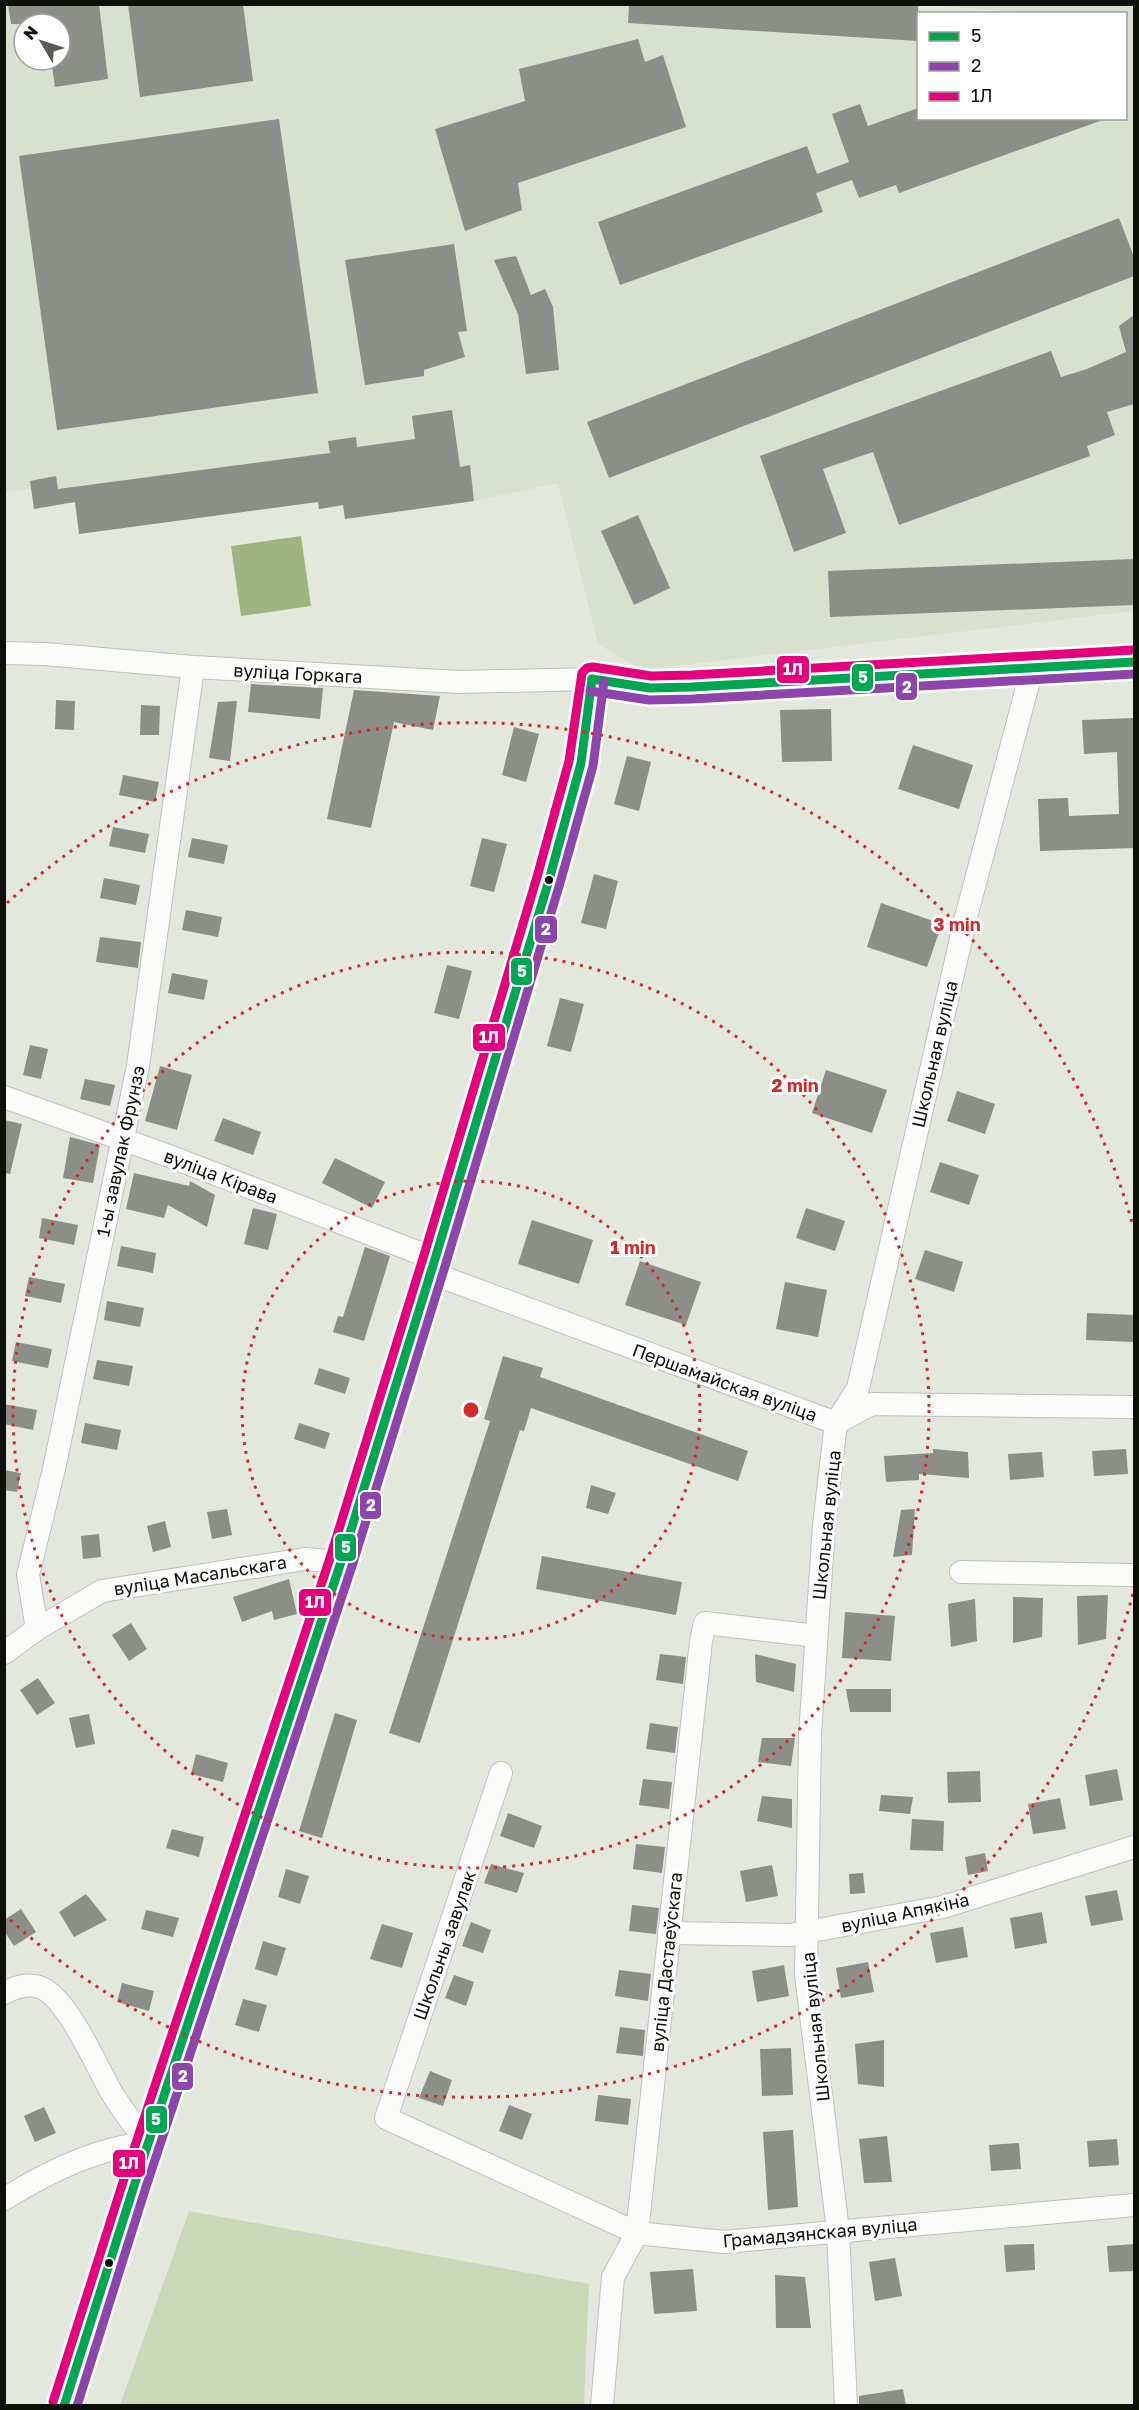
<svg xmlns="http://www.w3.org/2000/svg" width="1139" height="2410" viewBox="0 0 1139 2410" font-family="'Golos Text',sans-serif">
  <rect width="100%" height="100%" fill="#e2e8dc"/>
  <path fill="#d7e1cd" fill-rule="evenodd" d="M610,4l308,10v104h208v-104l-95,-1 -104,-8h207v606l-492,59 -44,-26 -40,-161 -84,18 -129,18 -2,-13 -24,3 -1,-7 -245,-15 -68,4v-486zM24,24h36v36h-36z"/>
  <path fill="#c9d9b7" d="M189,2211l400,73 -5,121h-464z"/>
  <path fill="#9eb481" d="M301,536l10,70 -70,10 -10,-70z"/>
  <g fill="#8b8f87">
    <path d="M8,4h91l9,75 -53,8 -4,-27h9v-36h-49z"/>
    <path d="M128,4h115l10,77 -113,16z"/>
    <path d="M629,4h289v37l-290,-18z"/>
    <path d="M638,39l7,23 18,-7 23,72 -168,56 4,27 -57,21 -30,-102 90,-28 -6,-32z"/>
    <path d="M860,104l8,22 50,-18v10h182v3l-201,72 -3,-8 -37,13 -7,-18 -36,13 7,19 -203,73 -22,-63 209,-76 10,28 32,-12 -17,-48z"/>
    <path d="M279,119l39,274 -261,37 -38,-274z"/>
    <path d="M1119,218l15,39v19l-525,202 -22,-56z"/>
    <path d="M454,244l13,87 -9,1 7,25 -41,13v6l-59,9 -20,-125z"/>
    <path d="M516,256l15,39 14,-6 8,18 6,63 -33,4 -8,-60 -24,-54z"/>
    <path d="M1134,315v89l-27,8 8,23 -28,11 3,10 -191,69 -26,-73 -50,17 23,64 -52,19 -34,-96 291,-105 10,26 26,-8 39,-17 -7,-26z"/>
    <path d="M452,410l8,57 10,-2 4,36 -129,18 -2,-14 -24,4 -1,-7 -239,32 -4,-32 -41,7 -4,-28 26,-5 2,13 272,-36 -2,-12 28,-4 1,10 58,-8 -3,-23z"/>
    <path d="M638,515l32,73 -36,17 -33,-74z"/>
    <path d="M1134,559v46l-304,12 -2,-46z"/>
    <path d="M251,684l72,4 -3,31 -72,-7z"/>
    <path d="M354,690l86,6 -7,34 -39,-8 -23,106 -44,-9z"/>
    <path d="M56,700l19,1 -1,29 -19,-1z"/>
    <path d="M237,701l-7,60 -21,-3 9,-56z"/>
    <path d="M141,705l19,1 -1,29h-19z"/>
    <path d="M831,709l1,52 -50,1 -2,-52z"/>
    <path d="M1134,718v130l-94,3 -2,-52 30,-1 1,18 50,-2 -2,-62 -33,2 -2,-34z"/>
    <path d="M514,727l25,7 -13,48 -24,-7z"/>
    <path d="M913,745l60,20 -14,44 -61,-20z"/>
    <path d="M627,756l24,6 -12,49 -25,-7z"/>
    <path d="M123,775l36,7 -4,20 -36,-7z"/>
    <path d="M113,827l36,7 -4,19 -36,-7z"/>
    <path d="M192,838l36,7 -4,19 -36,-7z"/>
    <path d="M482,838l25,6 -13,48 -24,-6z"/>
    <path d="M594,874l24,7 -12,48 -25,-6z"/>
    <path d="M104,878l36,7 -4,20 -36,-7z"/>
    <path d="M881,903l61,21 -15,43 -60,-20z"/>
    <path d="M186,910l36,7 -4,20 -36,-7z"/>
    <path d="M100,937l41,5 -3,26 -42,-6z"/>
    <path d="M447,965l25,6 -13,48 -25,-6z"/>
    <path d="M172,973l36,7 -4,20 -36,-7z"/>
    <path d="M560,998l24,6 -13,48 -24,-6z"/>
    <path d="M30,1045l18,4 -7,30 -18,-4z"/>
    <path d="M160,1066l32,9 -15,55 -32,-9z"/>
    <path d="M826,1070l61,20 -15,43 -60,-20z"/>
    <path d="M85,1079l30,6 -5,21 -30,-7z"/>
    <path d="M957,1091l38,13 -10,30 -38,-13z"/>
    <path d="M223,1118l38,14 -8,23 -39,-14z"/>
    <path d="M4,1120l18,4 -12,50 -6,-1z"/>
    <path d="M70,1137l30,8 -7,38 -30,-5z"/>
    <path d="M335,1158l50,24 -13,26 -50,-25z"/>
    <path d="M940,1162l39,13 -10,30 -39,-13z"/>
    <path d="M134,1173l55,13 1,-5 25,14 -8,32 -39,-22 -4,13 -38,-9z"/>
    <path d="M253,1208l24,6 -9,36 -24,-6z"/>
    <path d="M806,1208l39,13 -10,30 -39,-13z"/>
    <path d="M42,1218l36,7 -4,20 -35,-7z"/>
    <path d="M532,1220l61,20 -14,44 -61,-20z"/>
    <path d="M121,1246l35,7 -3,20 -36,-7z"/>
    <path d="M365,1247l25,9 -26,85 -31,-9 5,-16 5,1z"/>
    <path d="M925,1250l38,12 -9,30 -39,-13z"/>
    <path d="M640,1261l61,21 -15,43 -61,-20z"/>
    <path d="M29,1277l36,7 -4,19 -36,-7z"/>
    <path d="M785,1282l42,8 -9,47 -42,-8z"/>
    <path d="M107,1301l37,7 -4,19 -36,-7z"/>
    <path d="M1087,1313l47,2v27l-48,-2z"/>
    <path d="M16,1342l36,7 -4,19 -36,-7z"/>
    <path d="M503,1356l40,12 -3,9 208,74 -10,30 -207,-73 -7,23 -4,-1 -100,313 -31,-10 101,-312 -6,-2z"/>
    <path d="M97,1360l36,6 -4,20 -36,-7z"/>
    <path d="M319,1368l31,10 -5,16 -31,-10z"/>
    <path d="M4,1404l33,6 -4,20 -29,-6z"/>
    <path d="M85,1423l36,7 -4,20 -36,-7z"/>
    <path d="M299,1423l31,10 -5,16 -31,-10z"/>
    <path d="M933,1449l35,3 1,26 -50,-4v6l-33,2 -2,-26 49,-3z"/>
    <path d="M1126,1449l2,25 -34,2 -2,-25z"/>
    <path d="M1042,1452l2,25 -34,3 -2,-26z"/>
    <path d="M4,1470l17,3 -4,19 -13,-2z"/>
    <path d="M591,1485l25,8 -8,21 -22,-6z"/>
    <path d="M227,1509l5,26 -20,4 -5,-27z"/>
    <path d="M915,1509l-3,46 -19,2 8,-47z"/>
    <path d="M165,1521l6,26 -18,5 -6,-26z"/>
    <path d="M99,1534l2,23 -18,2 -2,-23z"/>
    <path d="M542,1556l140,26 -6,33 -140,-26z"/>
    <path d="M289,1579l8,35 -23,6 -2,-9 -30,11 -9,-25z"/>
    <path d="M1108,1595l-2,44 -28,6 -1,-49z"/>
    <path d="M1013,1597l30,1 -1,39 -29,6z"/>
    <path d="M975,1599l2,42 -26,6 -3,-43z"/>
    <path d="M845,1612l50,4 -4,45 -49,-3z"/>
    <path d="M131,1623l16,26 -18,12 -17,-26z"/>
    <path d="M660,1654l26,3 -3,27 -27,-4z"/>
    <path d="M755,1654l41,10 -2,28 -38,-10z"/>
    <path d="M38,1678l17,25 -18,12 -17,-25z"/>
    <path d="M846,1689h45v23h-41z"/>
    <path d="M335,1713l22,7 -35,118 -23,-7z"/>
    <path d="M89,1714l6,30 -19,4 -7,-30z"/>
    <path d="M650,1723l28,4 -3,26 -29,-4z"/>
    <path d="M762,1738h33l-4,28 -33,-4z"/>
    <path d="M196,1754l32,9 -5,19 -32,-8z"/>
    <path d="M1117,1769l6,31 -33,6 -5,-31z"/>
    <path d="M980,1771l1,31 -33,1 -1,-31z"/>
    <path d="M643,1779l29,3 -3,27 -30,-4z"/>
    <path d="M881,1795l32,2 -3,17 -31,-3z"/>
    <path d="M762,1796l30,3v29l-35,-7z"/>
    <path d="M1060,1798l6,31 -33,5 -5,-30z"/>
    <path d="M508,1813l34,13 -8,22 -34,-12z"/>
    <path d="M912,1819l32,2 -1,30 -33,-1z"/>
    <path d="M172,1829l32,8 -5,20 -33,-9z"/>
    <path d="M636,1844l29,3 -3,26 -29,-4z"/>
    <path d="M985,1853l3,18 -20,4 -3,-18z"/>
    <path d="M491,1864l33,9 -7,20 -33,-10z"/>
    <path d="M772,1865l6,31 -32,6 -6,-31z"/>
    <path d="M286,1869l23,7 -9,28 -22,-7z"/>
    <path d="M863,1873l2,20 -15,1 -1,-20z"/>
    <path d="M1117,1890l6,30 -32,6 -6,-30z"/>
    <path d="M86,1894l21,26 -33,17 -15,-25z"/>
    <path d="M632,1905l27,3 -3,26 -27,-3z"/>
    <path d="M21,1909l15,23 -22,14 -10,-15v-11z"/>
    <path d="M146,1910l33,8 -6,19 -32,-8z"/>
    <path d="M1042,1912l5,31 -32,6 -5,-31z"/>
    <path d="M471,1922l20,8 -8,23 -21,-7z"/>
    <path d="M382,1924l31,9 -11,35 -32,-9z"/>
    <path d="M963,1927l5,30 -32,6 -6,-30z"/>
    <path d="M263,1941l23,7 -9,28 -22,-7z"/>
    <path d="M868,1962l6,30 -33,6 -5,-30z"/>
    <path d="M784,1965l5,31 -32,6 -5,-31z"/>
    <path d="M619,1970l32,4 -3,27 -33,-5z"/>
    <path d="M454,1975l20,7 -8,24 -21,-8z"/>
    <path d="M122,1983l32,8 -5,20 -32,-9z"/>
    <path d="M243,1999l24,6 -8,27 -24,-7z"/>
    <path d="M620,2027l25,3 -2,26 -27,-3z"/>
    <path d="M884,2040v47l-26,-3 -3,-40z"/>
    <path d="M791,2048l2,47 -31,1 -2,-47z"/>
    <path d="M430,2071l22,9 -9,26 -24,-8z"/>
    <path d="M598,2095l33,4 -3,26 -33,-4z"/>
    <path d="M509,2105l23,9 -10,26 -23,-9z"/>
    <path d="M44,2107l12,26 -21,9 -11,-26z"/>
    <path d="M793,2130l5,77 -30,3 -5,-78z"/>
    <path d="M887,2136l5,46 -28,1 -5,-44z"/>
    <path d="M1117,2139l2,26 -30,2 -2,-26z"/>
    <path d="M1019,2143l2,26 -30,2 -2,-26z"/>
    <path d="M1034,2244l1,26 -29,2 -2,-27z"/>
    <path d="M1134,2244v27l-25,1 -2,-26z"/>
    <path d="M895,2258l7,38 -27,5 -6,-39z"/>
    <path d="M693,2269l4,42 -43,3 -4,-42z"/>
    <path d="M775,2275l30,2 6,51h-35z"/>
    <path d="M903,2389l3,17h-47v-10z"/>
  </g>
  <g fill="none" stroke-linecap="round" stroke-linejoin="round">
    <defs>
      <g id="minor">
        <path d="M4,653l41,1 148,13 266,15 133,-3 58,9 484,-26"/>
        <path d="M4,1097l165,59 266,103"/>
        <path d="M431,1273l405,150 36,-19 262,3"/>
        <path d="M961,1572l173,3"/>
        <path d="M37,1629l-9,-54 26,-106 84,-403 55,-399"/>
        <path d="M4,1653l33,-24 65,-38 203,-32 36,3"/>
        <path d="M501,1773l-115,345 251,115 87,9 410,-37"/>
        <path d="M669,1933l121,2 153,-28 191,-60"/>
        <path d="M4,1993c11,-6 23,-10 35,-6 28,8 59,83 74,108 11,17 22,33 36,48"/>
        <path d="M4,2199c44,-27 94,-52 145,-56"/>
        <path d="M64,2406l70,-220 207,-624 94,-303 114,-379 32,-117 11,-84"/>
        <path d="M602,2406l11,-129 24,-44 64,-592 4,-18 111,13"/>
        <path d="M846,2406l-8,-176 -32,-255 4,-240 14,-210 12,-102 22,-35 108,-471 66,-248"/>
      </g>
    </defs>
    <use href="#minor" stroke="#bec2b9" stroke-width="24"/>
    <use href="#minor" stroke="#fbfcfa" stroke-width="22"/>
    <defs>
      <g id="bus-1">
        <path d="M592,679l58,9 42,-1 442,-25"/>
        <path d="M64,2406l70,-220 207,-624 94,-303 114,-379 32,-117 11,-84"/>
      </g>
      <g id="bus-2">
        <path d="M590,691l59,9 43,-1 442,-25"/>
        <path d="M77,2406l68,-216 207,-624 94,-303 114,-380 33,-117 11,-85"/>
      </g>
      <path id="bus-3" d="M53,2402l70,-220 207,-624 94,-303 113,-378 32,-116 13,-88 5,-5 6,-1 58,9 41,-1 441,-25"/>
    </defs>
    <use href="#bus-1" stroke="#fff" stroke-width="14"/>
    <use href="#bus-2" stroke="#fff" stroke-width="14"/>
    <use href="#bus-3" stroke="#fff" stroke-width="14"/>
    <use href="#bus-1" stroke="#00a651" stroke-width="9"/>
    <use href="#bus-2" stroke="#8e44ad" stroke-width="9"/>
    <use href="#bus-3" stroke="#e5007d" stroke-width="9"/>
  </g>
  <g fill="none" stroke="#d62828" stroke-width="3" stroke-dasharray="3 6">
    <circle cx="471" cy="1410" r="229"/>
    <circle cx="471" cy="1410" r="458"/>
    <path d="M1133 1594A687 687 0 0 1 7 1917M7 903A687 687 0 0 1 1133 1226"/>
  </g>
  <g fill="#0d1009" stroke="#fff" stroke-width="2">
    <circle cx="549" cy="880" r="5"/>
    <circle cx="109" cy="2263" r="5"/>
  </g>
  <g text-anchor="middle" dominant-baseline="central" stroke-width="6" stroke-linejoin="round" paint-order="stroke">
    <g font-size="18" fill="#0d1009" stroke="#fff">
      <text transform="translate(298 673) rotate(3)">вуліца Горкага</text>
      <text transform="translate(934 1054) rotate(-77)">Школьная вуліца</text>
      <text transform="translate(120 1151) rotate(-78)">1-ы завулак Фрунзэ</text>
      <text transform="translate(221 1176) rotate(21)">вуліца Кірава</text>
      <text transform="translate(725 1382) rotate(20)">Першамайская вуліца</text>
      <text transform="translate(826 1525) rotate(-84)">Школьная вуліца</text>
      <text transform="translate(200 1575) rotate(-9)">вуліца Масальскага</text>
      <text transform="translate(905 1912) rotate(-12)">вуліца Апякіна</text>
      <text transform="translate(444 1945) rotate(-71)">Школьны завулак</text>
      <text transform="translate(666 1962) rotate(-84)">вуліца Дастаеўскага</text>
      <text transform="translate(815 2027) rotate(-96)">Школьная вуліца</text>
      <text transform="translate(820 2232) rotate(-5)">Грамадзянская вуліца</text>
    </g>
  </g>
  <circle cx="471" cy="1410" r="9" fill="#d62828" stroke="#fff" stroke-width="3"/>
  <g font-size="18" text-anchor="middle" font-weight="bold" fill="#d62828" stroke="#fff" stroke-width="6" stroke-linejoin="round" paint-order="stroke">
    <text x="957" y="931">3 min</text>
    <text x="795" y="1092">2 min</text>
    <text x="633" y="1254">1 min</text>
  </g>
  <g stroke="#fff" stroke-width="2">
    <rect x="776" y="655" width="34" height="29" rx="6" fill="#e5007d"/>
    <rect x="851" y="663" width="23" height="29" rx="6" fill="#00a651"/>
    <rect x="895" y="672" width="23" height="29" rx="6" fill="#8e44ad"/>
    <rect x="534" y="915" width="24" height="29" rx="6" fill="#8e44ad"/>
    <rect x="510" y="957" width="23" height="29" rx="6" fill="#00a651"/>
    <rect x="472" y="1023" width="34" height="29" rx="6" fill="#e5007d"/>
    <rect x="359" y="1491" width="23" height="29" rx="6" fill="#8e44ad"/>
    <rect x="334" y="1533" width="23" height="29" rx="6" fill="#00a651"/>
    <rect x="298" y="1588" width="34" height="29" rx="6" fill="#e5007d"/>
    <rect x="171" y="2062" width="23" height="29" rx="6" fill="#8e44ad"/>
    <rect x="145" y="2105" width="23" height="29" rx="6" fill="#00a651"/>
    <rect x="112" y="2149" width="34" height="29" rx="6" fill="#e5007d"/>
  </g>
  <g font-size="16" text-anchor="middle" font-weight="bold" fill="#fff">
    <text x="793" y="675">1Л</text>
    <text x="863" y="683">5</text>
    <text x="907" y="693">2</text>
    <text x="546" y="935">2</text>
    <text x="522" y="977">5</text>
    <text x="489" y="1043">1Л</text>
    <text x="371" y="1511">2</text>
    <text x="346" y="1553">5</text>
    <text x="315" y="1608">1Л</text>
    <text x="183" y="2082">2</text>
    <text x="156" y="2125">5</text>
    <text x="129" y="2169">1Л</text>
  </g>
  <rect width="1139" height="2410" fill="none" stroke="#0d1009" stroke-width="12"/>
  <rect x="917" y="12" width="210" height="108" fill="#ffffff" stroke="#9e9f9d" stroke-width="1.5"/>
  <rect x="929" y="32" width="30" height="9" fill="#00a651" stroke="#9e9f9d" stroke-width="1.5"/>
  <text x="971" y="42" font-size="18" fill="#0d1009">5</text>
  <rect x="929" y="62" width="30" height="9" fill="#8e44ad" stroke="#9e9f9d" stroke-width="1.5"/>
  <text x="971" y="72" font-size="18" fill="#0d1009">2</text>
  <rect x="929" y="92" width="30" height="9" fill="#e5007d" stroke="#9e9f9d" stroke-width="1.5"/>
  <text x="971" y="102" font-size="18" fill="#0d1009">1Л</text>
  <g transform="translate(42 42) rotate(309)"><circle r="28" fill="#ffffff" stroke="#9e9f9d" stroke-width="1.5"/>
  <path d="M0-4.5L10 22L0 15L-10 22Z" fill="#585c53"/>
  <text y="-9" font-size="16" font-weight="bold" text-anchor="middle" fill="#0d1009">N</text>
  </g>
</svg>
